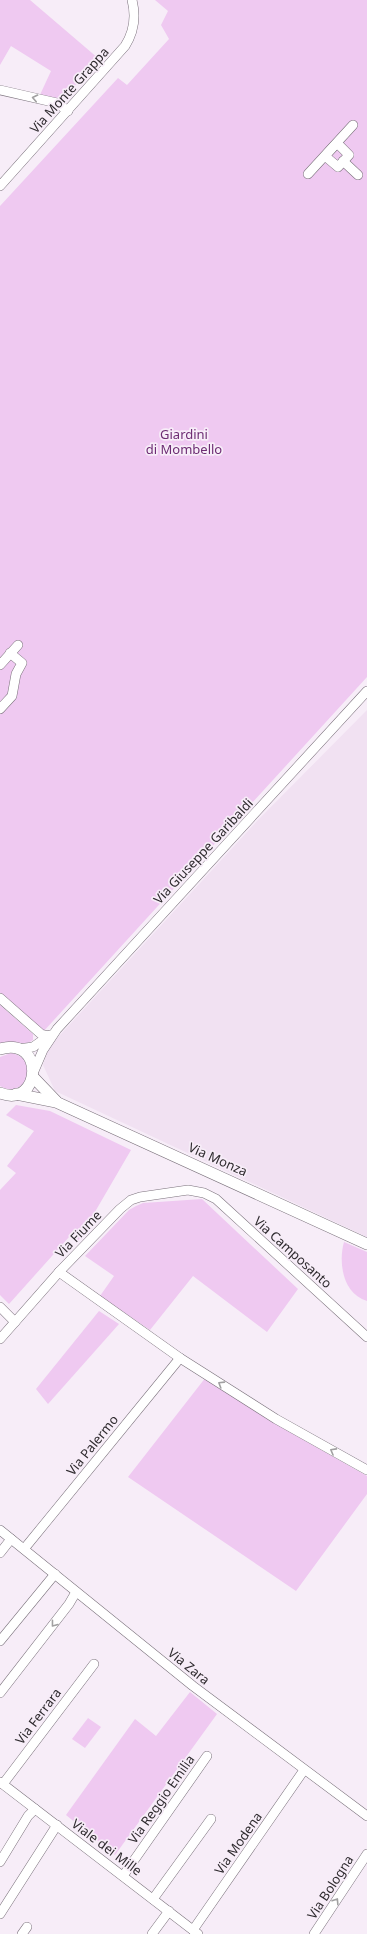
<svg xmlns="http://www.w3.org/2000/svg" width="367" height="1934" viewBox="0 0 367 1934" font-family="'Noto Sans',sans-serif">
  <rect width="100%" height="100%" fill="#f7edf8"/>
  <path fill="#f1e1f2" d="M367,710v527l-312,-146 -12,-26 6,-18 209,-227z"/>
  <g fill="#efc9f1">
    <path d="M0,0h30l69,59 -39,43 -21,-5 12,-26 -40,-25 -11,19z"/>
    <path d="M155,0h212v677l-324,355 -43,-39v-787l118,-128 9,7 42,-46 -8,-14 7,-14z"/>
    <path d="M0,1005l33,29v6c-10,7 -22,0 -33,4z"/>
    <path d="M11,1053c13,3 16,9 18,22 -7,12 -15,19 -29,11v-29z"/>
    <path d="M16,1105l34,6 81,39 -53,91 -9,-4 -60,67 -9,-9v-105l16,-17 -9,-7 27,-35 -28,-16z"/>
    <path d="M202,1199l96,90 -31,43 -74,-56 -43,54 -50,-34 14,-20 -29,-20 44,-46 7,-4 7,-3z"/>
    <path d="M344,1242l23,10v49c-24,-7 -29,-38 -23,-59z"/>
    <path d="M99,1311l20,13 -71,80 -12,-15z"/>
    <path d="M206,1377l89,58 72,41v18l-71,97 -168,-114z"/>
    <path d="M190,1692l27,22 -102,141 -49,-40 69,-96 21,17z"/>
    <path d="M88,1718l13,9 -16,21 -13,-9z"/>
  </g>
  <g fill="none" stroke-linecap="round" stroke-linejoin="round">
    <defs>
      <g id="minor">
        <path d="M0,90l57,13 11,8"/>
        <path d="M337,143l12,12 -11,12 -13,-11z"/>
        <path d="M343,161l15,14"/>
        <path d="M308,174l45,-49"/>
        <path d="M0,186l125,-140c9,-14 11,-30 7,-46"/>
        <path d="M0,665l18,-20"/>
        <path d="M0,709l12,-13 4,-22 6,-11 -12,-10"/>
        <path d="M0,998l41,36 8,2"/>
        <path d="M18,1049l15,-2 17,-12"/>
        <path d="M34,1071l9,-21 14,-21 310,-338"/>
        <path d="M59,1272l121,86 96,61 91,51"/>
        <path d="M0,1307l15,15"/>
        <path d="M0,1339l59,-67 61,-63 11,-9 9,-3 48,-7 16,3 12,6 151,138"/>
        <path d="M0,1530l193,156 174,130"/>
        <path d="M24,1549l156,-191"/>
        <path d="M0,1553l11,-14"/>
        <path d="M0,1641l55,-67"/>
        <path d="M0,1693l69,-89 7,-12"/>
        <path d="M0,1782l198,152"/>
        <path d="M3,1784l91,-120"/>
        <path d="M0,1862l28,-46 7,-7"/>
        <path d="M123,1876l84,-120"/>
        <path d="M153,1899l58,-80"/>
        <path d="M0,1914l57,-89"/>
        <path d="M193,1930l111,-160"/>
        <path d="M22,1934l5,-7"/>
        <path d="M152,1934l17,-23"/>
        <path d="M314,1934l53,-80"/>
      </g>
      <g id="major">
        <path d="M0,1049c45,-14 42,60 0,44"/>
        <path d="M33,1077l23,24"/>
        <path d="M16,1094l40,8 311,142"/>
      </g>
    </defs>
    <use href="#minor" stroke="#7b727c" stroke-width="10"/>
    <use href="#major" stroke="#7b727c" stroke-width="12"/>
    <use href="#minor" stroke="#fff" stroke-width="9"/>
    <use href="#major" stroke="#fff" stroke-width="11"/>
  </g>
  <defs><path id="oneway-chevron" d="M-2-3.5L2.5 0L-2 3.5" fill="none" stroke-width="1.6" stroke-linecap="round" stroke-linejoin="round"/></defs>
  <g stroke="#a1a0a1">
    <use href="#oneway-chevron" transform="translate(35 98) rotate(-168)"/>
    <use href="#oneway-chevron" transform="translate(221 1384) rotate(-148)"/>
    <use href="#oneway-chevron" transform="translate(333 1451) rotate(-151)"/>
    <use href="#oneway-chevron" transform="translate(54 1624) rotate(128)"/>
    <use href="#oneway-chevron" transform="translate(336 1901) rotate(-57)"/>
  </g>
  <g text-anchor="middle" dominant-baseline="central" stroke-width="3.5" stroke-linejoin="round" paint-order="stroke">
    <g font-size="13" fill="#2f2b2f" stroke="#f7edf8">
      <text transform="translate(69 90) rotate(-48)">Via Monte Grappa</text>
      <text transform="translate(203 851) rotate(-47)">Via Giuseppe Garibaldi</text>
      <text transform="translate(218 1159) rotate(24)">Via Monza</text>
      <text transform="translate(78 1234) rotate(-46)">Via Fiume</text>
      <text transform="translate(293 1252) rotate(42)">Via Camposanto</text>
      <text transform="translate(92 1445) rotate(-51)">Via Palermo</text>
      <text transform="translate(189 1666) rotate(39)">Via Zara</text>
      <text transform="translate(38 1716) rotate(-53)">Via Ferrara</text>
      <text transform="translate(161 1799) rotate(-55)">Via Reggio Emilia</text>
      <text transform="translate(238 1843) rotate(-55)">Via Modena</text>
      <text transform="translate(107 1847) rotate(37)">Viale dei Mille</text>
      <text transform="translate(330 1887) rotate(-57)">Via Bologna</text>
    </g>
    <g font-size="13" fill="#6d2c73" stroke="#f7edf8">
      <text x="184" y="434">Giardini<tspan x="184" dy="15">di Mombello</tspan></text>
    </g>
  </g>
</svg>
